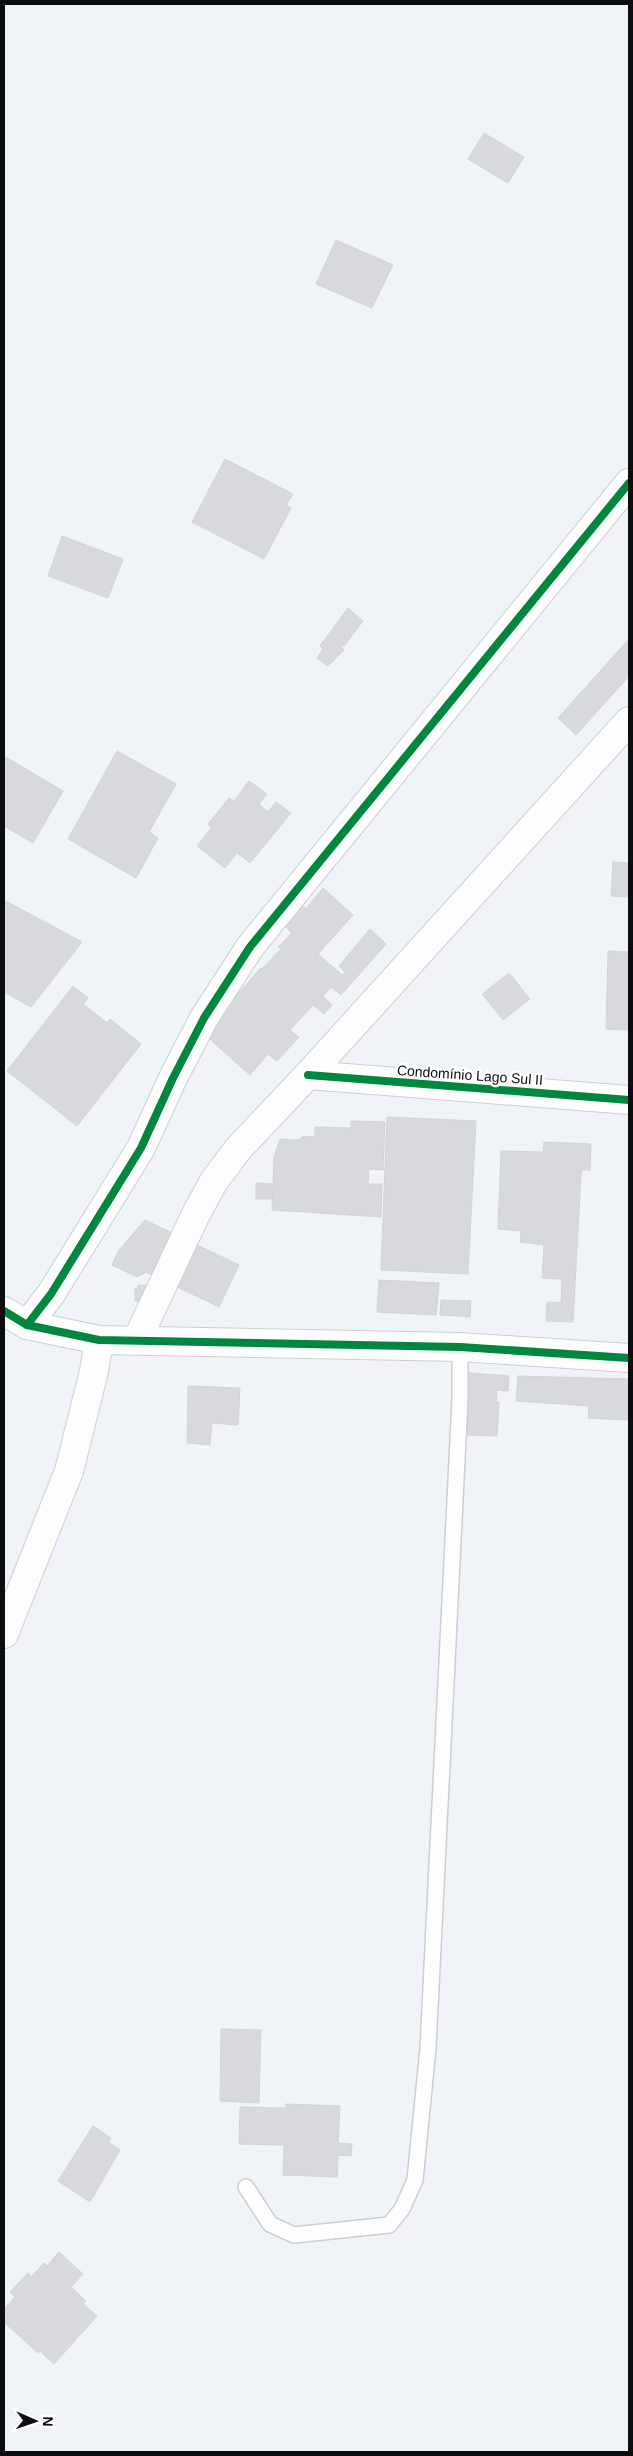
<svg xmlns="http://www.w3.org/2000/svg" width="633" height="2456" viewBox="0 0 633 2456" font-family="Helvetica,sans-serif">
  <rect width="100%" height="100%" fill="#f0f4f8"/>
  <g fill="#d8d9dc" stroke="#d2d3d6">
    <path d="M484,133l40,24 -16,26 -40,-24z"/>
    <path d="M336,240l57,25 -21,43 -56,-24z"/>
    <path d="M225,459l68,35 -7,11 5,3 -27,51 -72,-37z"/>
    <path d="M62,536l61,23 -15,39 -60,-22z"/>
    <path d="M348,608l15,13 -19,25 -2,-1 -1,2 3,3 -16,16 -11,-8 6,-9 -3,-3z"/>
    <path d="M629,639v37l-53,59 -18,-17z"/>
    <path d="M117,751l59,33 -27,48 9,6 -22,40 -68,-39z"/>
    <path d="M4,756l59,35 -30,52 -29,-17z"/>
    <path d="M249,781l18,13 -8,10 9,8 8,-10 15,11 -41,50 -13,-10 -12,15 -28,-22 15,-19 -4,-3 21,-26 5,3z"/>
    <path d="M613,862l16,1v34l-18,-1z"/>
    <path d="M323,888l30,27 -35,39 24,21 3,-3 -6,-6 31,-37 16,15 -45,51 -10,-8 -8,9 9,9 -8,9 -11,-9 -23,25 9,7 -22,24 -9,-7 -18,21 -47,-42 58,-65 1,1 19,-20 -3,-2 14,-14 -19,-18 17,-20 16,14z"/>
    <path d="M4,900l78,42 -51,65 -27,-15z"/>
    <path d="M608,951l21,1v78l-23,-1z"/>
    <path d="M509,973l21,26 -27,21 -21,-26z"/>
    <path d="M73,986l15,12 -5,6 24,19 3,-4 31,25 -64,82 -70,-55z"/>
    <path d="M387,1117l89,4 -8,153 -87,-4z"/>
    <path d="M351,1121l34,1 -2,48 -14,-1 -1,15h14l-1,33 -109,-7 2,-53 6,-18 19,1 4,-4 12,1v-10l36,1z"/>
    <path d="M544,1142l47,2 -1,26h-8l-1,5 -8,147 -27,-1 1,-19 14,1 1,-24 -20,-1 2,-33 -24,-3 1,-11 -23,-2 3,-78 42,1z"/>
    <path d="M256,1183l16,1v15h-16z"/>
    <path d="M145,1220l94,45 -20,42 -73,-35 -9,5 -25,-12 7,-15z"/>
    <path d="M379,1280l60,3 -3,32 -59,-3z"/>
    <path d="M138,1285l19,1 -4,16 -18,-1v-13h3z"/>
    <path d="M441,1300l30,1 -1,16 -30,-2z"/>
    <path d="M459,1372l50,4 -1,15 -11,-1 -1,12h3l-2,34 -33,-1z"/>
    <path d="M518,1376l111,3v41l-41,-2 1,-12 -73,-5z"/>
    <path d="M188,1386l52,2 -2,37 -26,-2 -2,22 -23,-2z"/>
    <path d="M221,2029l40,1 -2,73 -39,-2z"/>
    <path d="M286,2104l54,2 -2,37 14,1 -1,12 -13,-1 -1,22 -54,-2 1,-30 -45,-1 1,-37 46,1z"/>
    <path d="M93,2126l18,12 -3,4 12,8 -30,52 -32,-21z"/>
    <path d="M59,2252l24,22 -12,13 15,14 -3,3 14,12 -43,48 -14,-13 -2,2 -34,-31v-13l11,-12 -5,-5 18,-19 3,4 13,-14 3,3z"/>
  </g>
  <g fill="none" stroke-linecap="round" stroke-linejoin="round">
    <defs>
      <path id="service" d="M246,2187l24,37 24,11 95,-10 13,-16 13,-29 13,-132 32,-649v-52"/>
      <g id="minor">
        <path d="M308,1075l321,25"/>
        <path d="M4,1311l23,14 72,15 361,7 169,11"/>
        <path d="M27,1325l24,-31 90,-146 32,-70 31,-60 46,-71 379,-464"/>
        <path d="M137,1340l59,-126 18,-33 24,-32 70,-74 321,-354"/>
        <path d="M4,1634l65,-163 25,-100 5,-31"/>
      </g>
    </defs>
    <use href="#service" stroke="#ccced2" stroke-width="18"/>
    <use href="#minor" stroke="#ccced2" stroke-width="30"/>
    <use href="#service" stroke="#fdfdfe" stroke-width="15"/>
    <use href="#minor" stroke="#fdfdfe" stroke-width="28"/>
    <defs>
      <g id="cycleway">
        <path d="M308,1075l321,25"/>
        <path d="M4,1311l23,14 72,15 361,7 169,11"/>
        <path d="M27,1325l24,-31 90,-146 32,-70 31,-60 46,-71 379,-464"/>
      </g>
    </defs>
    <use href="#cycleway" stroke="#fff" stroke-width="11"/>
    <use href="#cycleway" stroke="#00873e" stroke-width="8"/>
  </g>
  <g text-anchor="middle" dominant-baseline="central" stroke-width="5" stroke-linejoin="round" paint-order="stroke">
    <g font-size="14" fill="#0b0d0f" stroke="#fff">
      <text transform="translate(470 1075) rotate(4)">Condomínio Lago Sul II</text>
    </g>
  </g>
  <rect width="633" height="2456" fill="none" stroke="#0b0d0f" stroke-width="10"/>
  <g transform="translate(35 2421) rotate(92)" stroke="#ffffff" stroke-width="4" paint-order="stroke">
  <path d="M0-4L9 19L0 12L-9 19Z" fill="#0b0d0f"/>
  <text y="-8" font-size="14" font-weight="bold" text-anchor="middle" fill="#0b0d0f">N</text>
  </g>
</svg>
